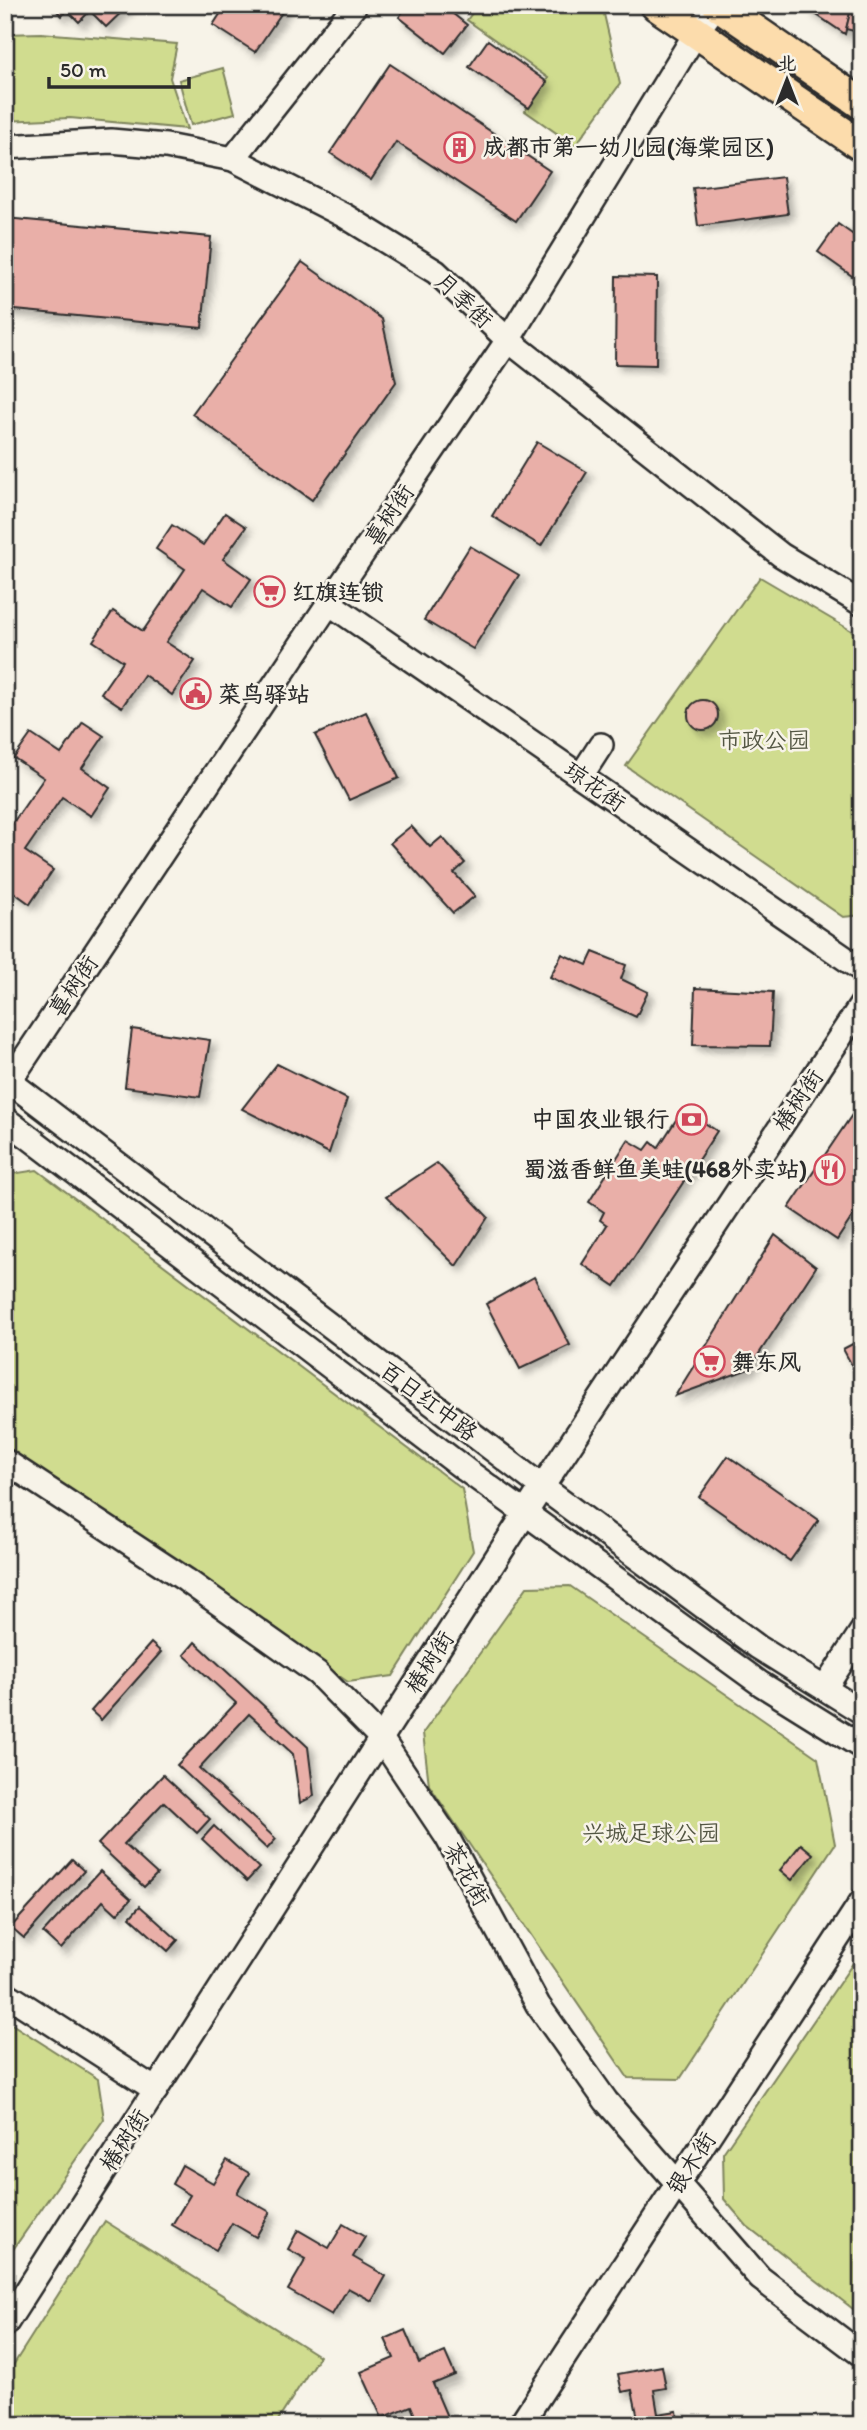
<svg xmlns="http://www.w3.org/2000/svg" width="867" height="2430" viewBox="0 0 867 2430" font-family="Itim,'LXGW WenKai TC',sans-serif">
  <defs>
    <filter id="shadow"><feDropShadow dx="5.5" dy="5.5" stdDeviation="3.5" flood-color="#0004"/></filter>
  </defs>
  <rect width="100%" height="100%" fill="#f7f3e8"/>
  <filter id="ink" filterUnits="userSpaceOnUse"><feTurbulence type="fractalNoise" baseFrequency=".0143" numOctaves="2"/><feDisplacementMap in="SourceGraphic" scale="14" xChannelSelector="R" yChannelSelector="G"/><feConvolveMatrix kernelMatrix="1 2 1 2 8 2 1 2 1" color-interpolation-filters="sRGB"/></filter>
  <g filter="url(#ink)">
    <g fill="#d0dc8f" stroke="#7e845d" stroke-width="2">
      <path d="M478,5h113l13,9 16,70 -45,62 -50,-35 23,-33 -81,-58z"/>
      <path d="M41,33l136,11 -7,34 17,51 -117,-11 -65,3v-87z"/>
      <path d="M223,68l12,45 -44,12 -12,-45z"/>
      <path d="M760,577l102,60v278l-19,2 -217,-151z"/>
      <path d="M37,1170l425,319 11,62 -80,125 -45,6 -343,-236v-271z"/>
      <path d="M570,1586l248,172 17,86 -155,235 -52,-1 -199,-293 -6,-52 104,-146z"/>
      <path d="M862,1950v366l-115,-90 -23,-27 -1,-46z"/>
      <path d="M7,2021l91,58 6,40 -99,142v-237z"/>
      <path d="M105,2221l214,135 -44,69h-270v-47z"/>
    </g>
    <g fill="#e9afa8" stroke="#2b2b2b" stroke-width="2" filter="url(#shadow)">
      <path d="M51,5h78l-23,22 -16,-16 -11,11 -12,-12 -5,6z"/>
      <path d="M226,5h61l-32,47 -42,-27z"/>
      <path d="M408,5h34l25,20 -22,28 -46,-36z"/>
      <path d="M809,5h43l-7,29 -37,-25z"/>
      <path d="M852,5h10v28l-16,-4z"/>
      <path d="M488,40l59,42 -18,26 -60,-41z"/>
      <path d="M390,64l160,107 -34,50 -120,-79 -25,38 -41,-27z"/>
      <path d="M783,177l5,37 -90,12 -5,-38z"/>
      <path d="M5,218l206,19 -9,91 -197,-19z"/>
      <path d="M838,224l24,17v42l-44,-31z"/>
      <path d="M302,262l80,57 14,63 -84,118 -120,-86z"/>
      <path d="M616,276l41,1 -1,88 -41,-1z"/>
      <path d="M537,442l50,30 -46,74 -49,-30z"/>
      <path d="M225,513l21,14 -23,32 28,20 -19,28 -29,-19 -37,54 29,19 -23,34 -28,-20 -22,32 -21,-14 22,-32 -30,-20 20,-30 30,20 42,-62 -29,-20 16,-24 31,20z"/>
      <path d="M470,546l49,29 -46,74 -49,-29z"/>
      <circle cx="703" cy="715" r="15"/>
      <path d="M366,712l33,66 -50,22 -34,-65z"/>
      <path d="M83,722l21,14 -22,32 28,20 -19,28 -29,-19 -37,54 28,19 -23,34 -25,-18v-52l39,-56 -30,-20 17,-24 30,20z"/>
      <path d="M411,826l19,21 12,-10 23,26 -11,10 21,23 -22,17 -63,-70z"/>
      <path d="M593,952l33,13 -5,14 27,13 -12,25 -86,-40 12,-23 25,11z"/>
      <path d="M695,988l78,4 -3,54 -77,-1z"/>
      <path d="M132,1029l78,11 -10,57 -75,-10z"/>
      <path d="M277,1064l70,35 -18,54 -87,-44z"/>
      <path d="M862,1100v102l-25,38 -48,-32z"/>
      <path d="M683,1109l34,22 -102,155 -33,-22 25,-39 -7,-5 4,-8 -15,-10 39,-62 17,10 6,-8 7,6z"/>
      <path d="M437,1163l51,54 -32,49 -70,-69z"/>
      <path d="M775,1235l41,32 -67,102 -74,27z"/>
      <path d="M534,1277l36,68 -50,24 -34,-65z"/>
      <path d="M862,1339v45l-19,-35z"/>
      <path d="M728,1456l91,64 -29,41 -91,-64z"/>
      <path d="M195,1642l113,105 6,49 -14,7 -7,-49 -44,-40 -50,54 77,71 -9,10 -90,-84 59,-62 -52,-48z"/>
      <path d="M151,1643l10,9 -60,68 -10,-9z"/>
      <path d="M163,1775l47,44 -13,14 -33,-31 -40,42 33,30 -13,13 -46,-43z"/>
      <path d="M214,1826l45,42 -12,13 -45,-42z"/>
      <path d="M801,1844l12,10 -21,26 -12,-10z"/>
      <path d="M72,1860l12,11 -60,67 -13,-11z"/>
      <path d="M100,1871l31,28 -14,15 -14,-13 -42,48 -18,-16z"/>
      <path d="M140,1906l38,34 -10,11 -38,-34z"/>
      <path d="M227,2160l22,13 -12,20 33,19 -14,25 -24,-14 -16,27 -44,-25 18,-30 -18,-11 10,-19 31,18z"/>
      <path d="M343,2224l22,13 -12,20 33,19 -14,25 -24,-13 -16,27 -44,-25 18,-31 -18,-10 10,-19 31,18z"/>
      <path d="M405,2330l14,33 26,-11 10,23 -22,9 15,35 -13,6h-16l-8,-19 -29,12 -21,-46 33,-14 -9,-19z"/>
      <path d="M662,2366l4,22 -12,2 4,24 19,-3 2,14h-49l9,-2 -7,-33 -10,2 -4,-18z"/>
    </g>
    <g fill="none" stroke-linecap="round" stroke-linejoin="round">
      <defs>
        <g id="minor">
          <path d="M5,147l106,-6 55,5 67,13 112,57 91,56 72,68 273,215 81,49"/>
          <path d="M233,159l122,-154"/>
          <path d="M329,603l533,367"/>
          <path d="M581,776l20,-31"/>
          <path d="M5,1078l537,409 216,160 104,65"/>
          <path d="M5,1088l324,-485 179,-263 188,-307 20,-28"/>
          <path d="M5,1119l461,351 295,214 101,63"/>
          <path d="M5,1461l181,119 131,93 63,64 67,100 91,168 68,96 154,177 102,77"/>
          <path d="M825,1688l37,-57"/>
          <path d="M5,1993l151,97"/>
          <path d="M5,2325l537,-838 320,-483"/>
          <path d="M520,2425l342,-524"/>
        </g>
        <g id="major">
          <path d="M656,5l206,141"/>
          <path d="M718,5l144,99"/>
        </g>
      </defs>
      <use href="#minor" stroke="#2b2b2b" stroke-width="28"/>
      <use href="#major" stroke="#2b2b2b" stroke-width="35"/>
      <use href="#minor" stroke="#f7f3e8" stroke-width="23"/>
      <use href="#major" stroke="#fcdcac" stroke-width="30"/>
    </g>
  </g>
  <defs>
    <symbol id="building-ring" viewBox="-11 -11 22 22"><circle r="9.5" fill="#f7f3e8" stroke="#d1495b" stroke-width="1.5"/><path d="M-4-6H4V6H1V3H-1V6H-4ZM-2.5-4.3h1.7v1.8h-1.7ZM.8-4.3h1.7v1.8H.8ZM-2.5-1h1.7V.8h-1.7ZM.8-1h1.7V.8H.8Z" fill="#d1495b"/></symbol>
    <symbol id="supermarket-ring" viewBox="-11 -11 22 22"><circle r="9.5" fill="#f7f3e8" stroke="#d1495b" stroke-width="1.5"/><path d="M-6-5.5h2.5l.6 2H6L4.5 2H-2.5L-4.4-4H-6ZM-1.5 3.2a1.3 1.3 0 1 0 .1 0ZM3 3.2a1.3 1.3 0 1 0 .1 0Z" fill="#d1495b"/></symbol>
    <symbol id="civic-ring" viewBox="-11 -11 22 22"><circle r="9.5" fill="#f7f3e8" stroke="#d1495b" stroke-width="1.5"/><path d="M-.6-6.5H3V-4.5H.6V-3L4-1V1h2V6H-6V1h2V-1L-.6-3ZM-1.2 2.5V6h2.4V2.5Z" fill="#d1495b"/></symbol>
    <symbol id="bank-ring" viewBox="-11 -11 22 22"><circle r="9.5" fill="#f7f3e8" stroke="#d1495b" stroke-width="1.5"/><path d="M-6-4H6V4H-6ZM0-2.3a2.3 2.3 0 1 0 0 4.6a2.3 2.3 0 1 0 0-4.6Z" fill="#d1495b"/></symbol>
    <symbol id="restaurant-ring" viewBox="-11 -11 22 22"><circle r="9.5" fill="#f7f3e8" stroke="#d1495b" stroke-width="1.5"/><path d="M-5-6h1v4h1v-4h1v4h1v-4h1v5L-1.5 .5V6h-2V.5L-5-1ZM5-6V6H3V1.5H1.5Q1.5-4 5-6Z" fill="#d1495b"/></symbol>
  </defs>
  <g fill-rule="evenodd">
    <use href="#building-ring" x="442" y="130" width="35" height="35"/>
    <use href="#supermarket-ring" x="252" y="574" width="35" height="35"/>
    <use href="#civic-ring" x="178" y="676" width="35" height="35"/>
    <use href="#bank-ring" x="674" y="1102" width="35" height="35"/>
    <use href="#restaurant-ring" x="812" y="1152" width="35" height="35"/>
    <use href="#supermarket-ring" x="692" y="1344" width="35" height="35"/>
  </g>
  <g text-anchor="middle" dominant-baseline="central" stroke-width="5" stroke-linejoin="round" paint-order="stroke">
    <g font-size="23" font-weight="bold" fill="#2b2b2b" stroke="#f7f3e8" text-anchor="start">
      <text x="483" y="147">成都市第一幼儿园(海棠园区)</text>
      <text x="292" y="592">红旗连锁</text>
      <text x="218" y="694">菜鸟驿站</text>
      <text x="669" y="1119" text-anchor="end">中国农业银行</text>
      <text x="807" y="1169" text-anchor="end">蜀滋香鲜鱼美蛙(468外卖站)</text>
      <text x="732" y="1362">舞东风</text>
    </g>
    <g font-size="23" fill="#2b2b2b" stroke="#f7f3e8">
      <text transform="translate(464 300) rotate(43)">月季街</text>
      <text transform="translate(389 515) rotate(-56)">喜树街</text>
      <text transform="translate(595 786) rotate(35)">琼花街</text>
      <text transform="translate(73 986) rotate(-56)">喜树街</text>
      <text transform="translate(798 1100) rotate(-56)">椿树街</text>
      <text transform="translate(429 1401) rotate(37)">百日红中路</text>
      <text transform="translate(429 1662) rotate(-57)">椿树街</text>
      <text transform="translate(467 1874) rotate(61)">茶花街</text>
      <text transform="translate(124 2140) rotate(-57)">椿树街</text>
      <text transform="translate(691 2163) rotate(-57)">银木街</text>
    </g>
    <g font-size="23" fill="#545744" stroke="#f7f3e8">
      <text x="764" y="740">市政公园</text>
      <text x="651" y="1833">兴城足球公园</text>
    </g>
  </g>
  <rect width="867" height="2430" fill="none" stroke="#f7f3e8" stroke-width="28"/>
  <rect x="14" y="14" width="839" height="2402" fill="none" stroke="#2b2b2b" stroke-width="2.5" filter="url(#ink)"/>
  <g transform="translate(787 80)" stroke="#f7f3e8" stroke-width="5" paint-order="stroke">
  <path d="M0-5L12 26L0 18L-12 26Z" fill="#2b2b2b"/>
  <text y="-10" font-size="19" font-weight="bold" text-anchor="middle" fill="#2b2b2b">北</text>
  </g>
  <path d="M49 77v10h140v-10" fill="none" stroke="#2b2b2b" stroke-width="3.5"/>
  <text x="60" y="77" font-size="21" fill="#2b2b2b" stroke="#f7f3e8" stroke-width="5" paint-order="stroke">50 m</text>
</svg>
